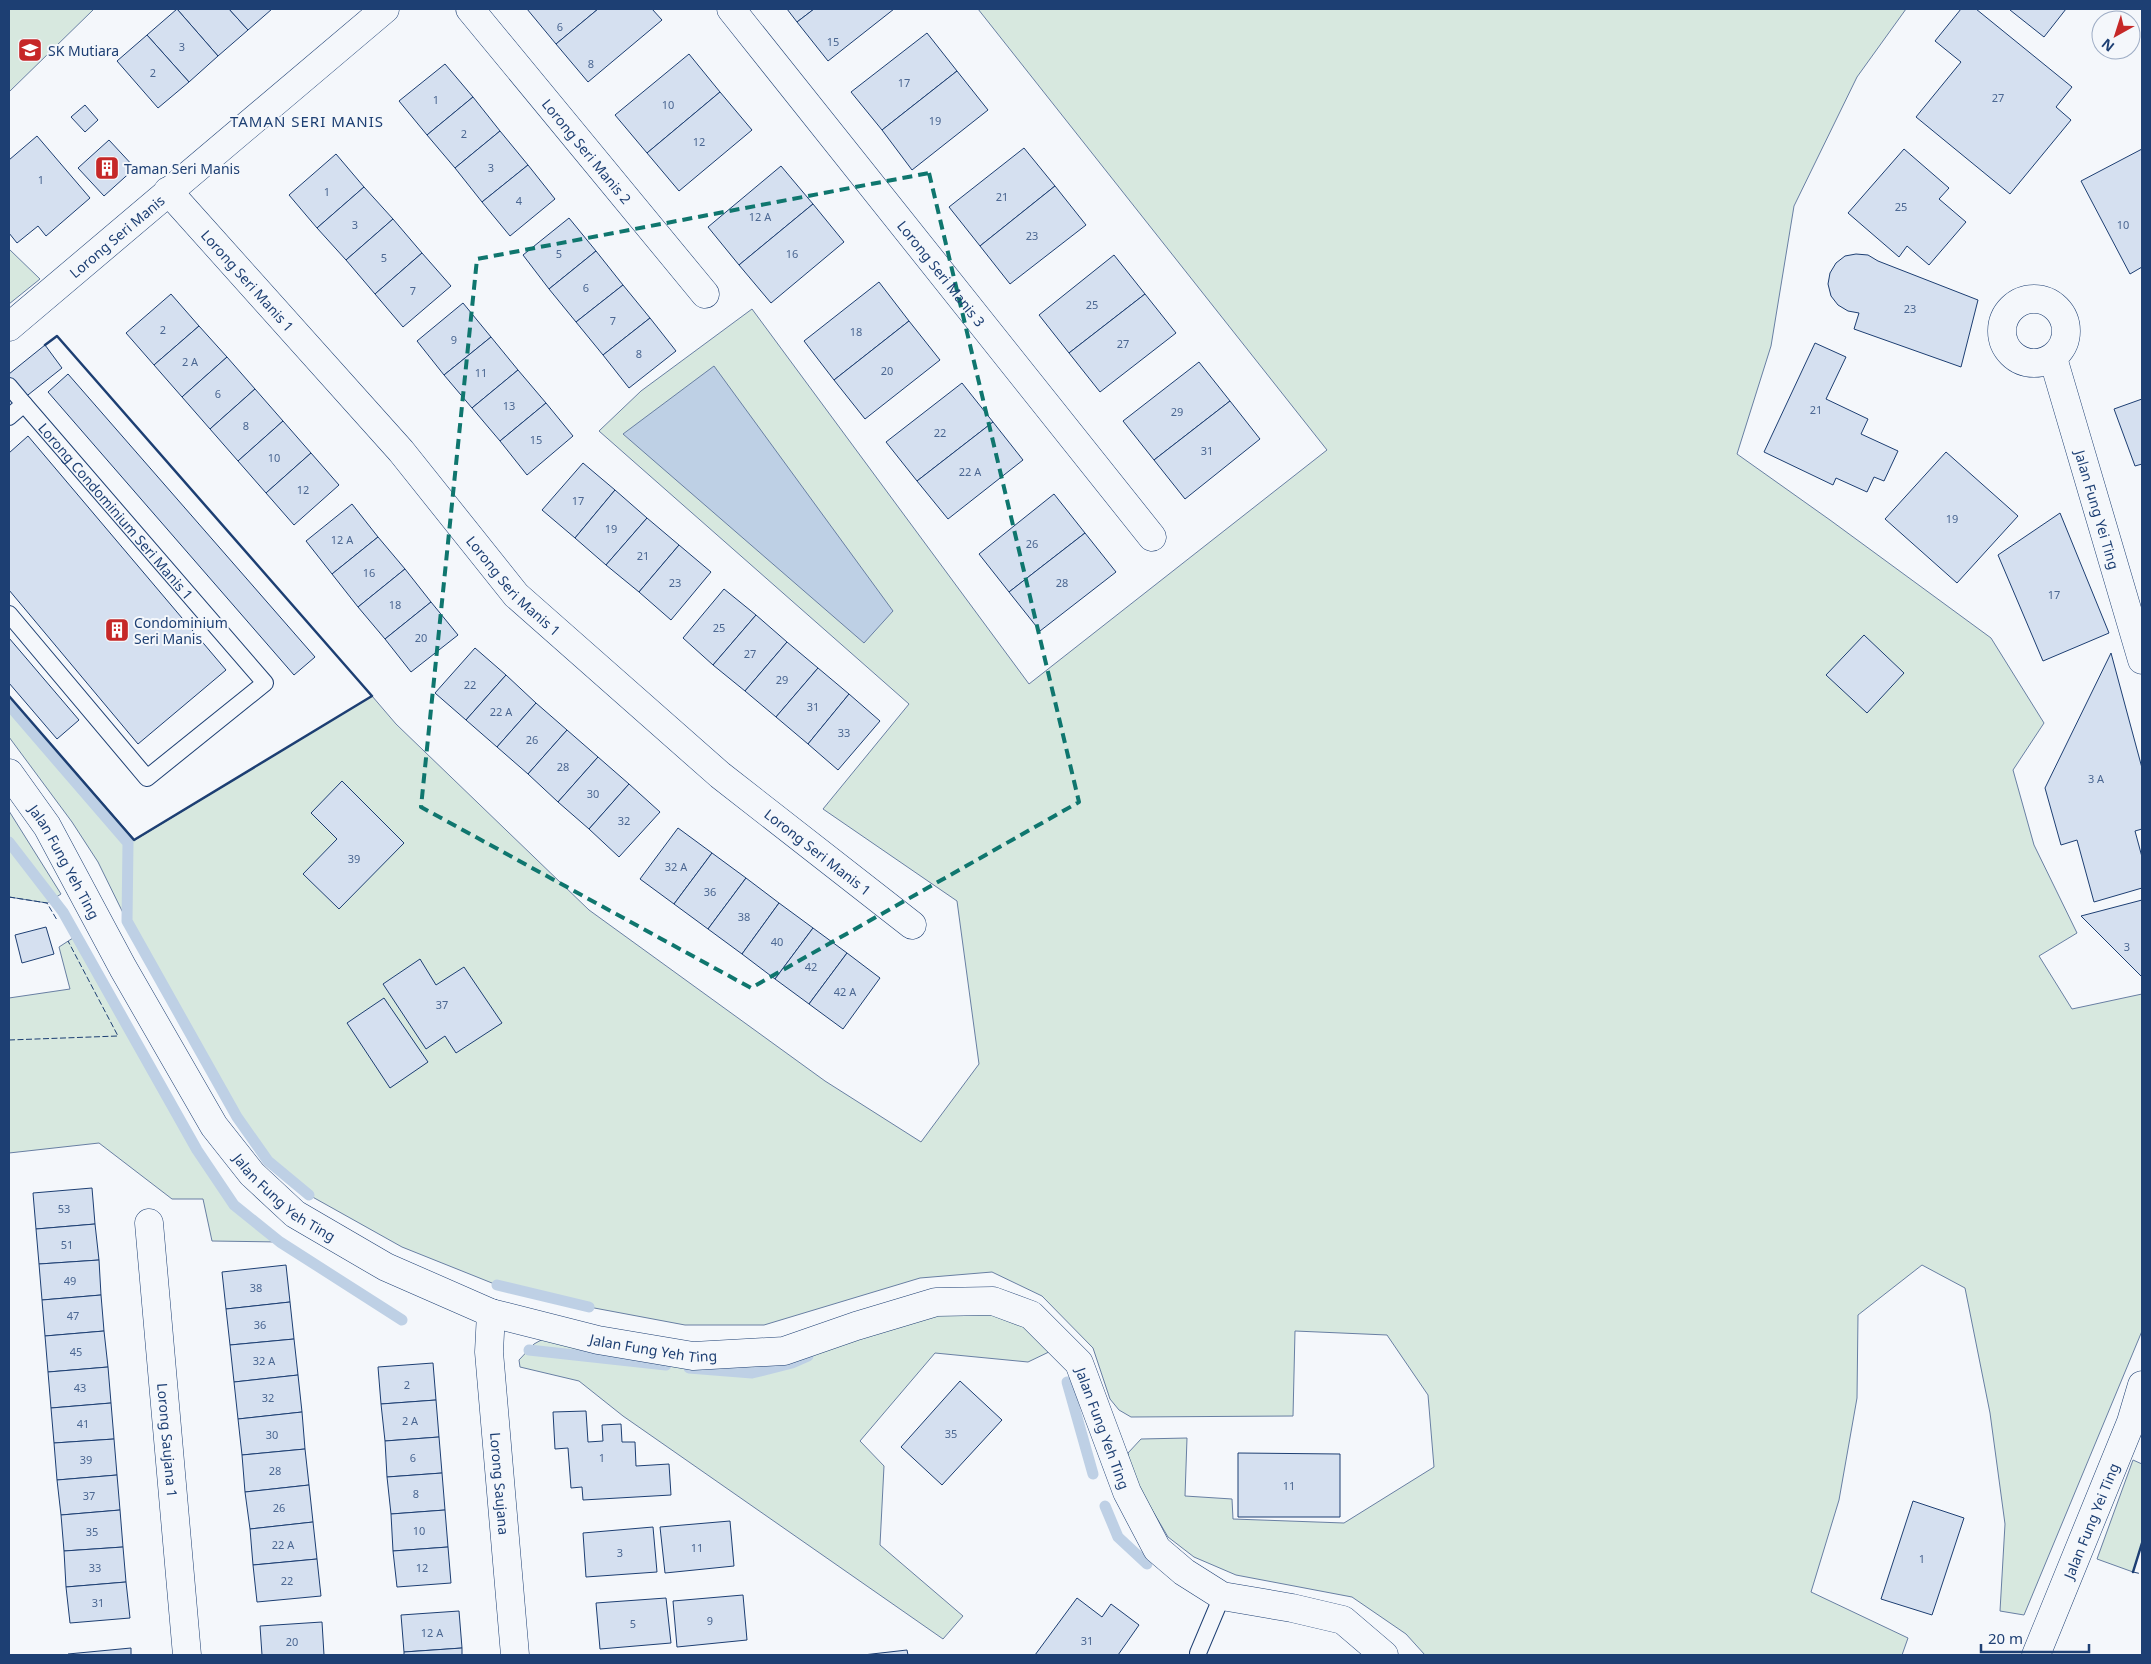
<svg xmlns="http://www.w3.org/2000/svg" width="2151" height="1664" viewBox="0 0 2151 1664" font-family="'Noto Sans',sans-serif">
  <rect width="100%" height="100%" fill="#f4f7fb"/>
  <g fill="#d7e8df" stroke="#687fa3">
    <path d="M9,9h85l-85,83z"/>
    <path d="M978,9h928l-49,68 -63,129 -23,140 -34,108 93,66 161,118 53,85 -31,47 21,75 43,88 -38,23 33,53 70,-15v337l-118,284 -24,-4 5,-87 -15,-111 -25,-125 -43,-23 -64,50 -1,83 -18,102 -28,92 97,46 -6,17h-477l-19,-21 -54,-37 -116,-22 -42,-18 -26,-20 -37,-63 -3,-21 13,-14 46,-1 -2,58 47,3 1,20 111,4 90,-56 -6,-72 -41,-60 -92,-4 -2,85 -162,1 -12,-7 -9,-11 -17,-51 -51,-52 -50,-24 -72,6 -156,47h-79l-96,-18 -92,-22 -95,-38 -93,-52 -41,-34 -31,-44 -110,-196 -29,-59 -26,-40 -63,-85v-41l126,144 237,-144 24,28 193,186 236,171 96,61 58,-78 -22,-163 -134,-92 86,-105 -310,-273 42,-40 111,-82 277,375 298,-234z"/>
    <path d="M9,249l31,30 -31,25z"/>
    <path d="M9,811l52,83 -14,9 -38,-6z"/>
    <path d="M76,936l121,214 37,55 46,37 -68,-1 -9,-42h-31l-73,-56 -90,10v-155l61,-9 -11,-42z"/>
    <path d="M971,1306l55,18 27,26 -25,12 -93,-9 -75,88 24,25 -4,79 83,71 -20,23 -320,-223 -44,-35 -59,-14 -1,-7 15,-16 9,-5 155,24z"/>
    <path d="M2133,1460l9,4v79l-9,29 -36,-13z"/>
  </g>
  <path fill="#bed0e5" stroke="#687fa3" d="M714,366l179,245 -29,32 -241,-209z"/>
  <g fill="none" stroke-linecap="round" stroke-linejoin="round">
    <g stroke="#bed0e5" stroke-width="11">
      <path d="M9,705l119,138 -1,78 110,196 31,44 41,34"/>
      <path d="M9,842l54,70 134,238 37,55 46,37 122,78"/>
      <path d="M497,1285l92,22"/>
      <path d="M529,1350l137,15"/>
      <path d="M689,1368l63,5 40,-10 16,-7"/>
      <path d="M1067,1382l26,92"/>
      <path d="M1105,1506l13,31 29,27"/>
    </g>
  </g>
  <g fill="#d5e0f0" stroke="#1d3f73">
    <path d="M177,9h52l19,21 -30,26z"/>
    <path d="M177,9l41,47 -29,26 -42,-47z"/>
    <path d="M229,9h43l-24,21z"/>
    <path d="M527,9h71l-42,35z"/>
    <path d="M598,9h54l10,11 -74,62 -32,-38z"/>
    <path d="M787,9h27l-17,13z"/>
    <path d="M814,9h80l-66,52 -31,-39z"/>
    <path d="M1961,9h15l96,78 -16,20 15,13 -61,74 -94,-77 45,-55 -26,-21z"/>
    <path d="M2011,9h55l-22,28 -34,-27z"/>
    <path d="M927,33l30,38 -75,59 -31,-38z"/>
    <path d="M147,35l42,47 -31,26 -41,-47z"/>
    <path d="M689,54l31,38 -73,61 -32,-38z"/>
    <path d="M445,64l28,33 -46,38 -28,-34z"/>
    <path d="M957,71l31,39 -76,60 -30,-40z"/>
    <path d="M720,92l32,38 -73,61 -32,-38z"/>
    <path d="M473,97l27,34 -45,37 -28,-33z"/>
    <path d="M85,105l13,15 -13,12 -14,-15z"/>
    <path d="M500,131l28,34 -46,37 -27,-34z"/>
    <path d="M37,136l53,62 -44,38 -8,-10 -21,17 -8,-10v-73z"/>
    <path d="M109,140l26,28 -31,28 -26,-28z"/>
    <path d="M1024,148l31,38 -75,60 -31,-39z"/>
    <path d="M1904,149l45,39 -10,11 27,23 -37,43 -22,-19 -8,11 -51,-44z"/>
    <path d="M2142,149v118l-12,7 -49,-93z"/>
    <path d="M336,154l28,33 -47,41 -28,-33z"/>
    <path d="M528,165l27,34 -45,37 -28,-34z"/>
    <path d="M781,166l32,38 -74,61 -31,-38z"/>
    <path d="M1055,186l31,39 -76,59 -30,-38z"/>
    <path d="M364,187l29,32 -47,41 -29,-32z"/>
    <path d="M813,204l31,38 -73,61 -32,-38z"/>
    <path d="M569,218l27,33 -47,38 -26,-34z"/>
    <path d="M393,219l29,34 -47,41 -29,-34z"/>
    <path d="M596,251l27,34 -47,37 -27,-33z"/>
    <path d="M422,253l29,33 -48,41 -28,-33z"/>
    <path d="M1856,254l12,1 10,6 100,39 -17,67 -107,-38 5,-16 -11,-2 -10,-6 -7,-9 -3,-12 2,-11 6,-10 9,-7z"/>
    <path d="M1114,255l31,39 -76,59 -30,-38z"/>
    <path d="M879,282l30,39 -75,59 -30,-39z"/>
    <path d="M623,285l27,33 -47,37 -27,-33z"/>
    <path d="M171,294l28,32 -45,39 -28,-32z"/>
    <path d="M1145,294l31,39 -76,59 -31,-39z"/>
    <path d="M463,303l28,34 -47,38 -27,-34z"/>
    <path d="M650,318l26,33 -47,37 -26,-33z"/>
    <path d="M909,321l31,39 -75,59 -31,-39z"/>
    <path d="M199,326l28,31 -45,40 -28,-32z"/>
    <path d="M491,337l27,33 -46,38 -28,-33z"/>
    <path d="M1815,343l31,14 -20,42 42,20 -7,15 37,17 -14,30 -10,-4 -7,15 -31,-14 -3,7 -69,-33z"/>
    <path d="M45,345l17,23 -53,42v-36z"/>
    <path d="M227,357l28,32 -45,40 -28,-32z"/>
    <path d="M1199,362l31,39 -76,59 -31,-39z"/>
    <path d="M518,370l28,33 -46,38 -28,-33z"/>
    <path d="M68,374l247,283 -21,18 -246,-283z"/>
    <path d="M962,383l31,39 -76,59 -31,-39z"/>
    <path d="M255,389l28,32 -45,40 -28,-32z"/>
    <path d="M2142,399v65l-7,2 -21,-57z"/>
    <path d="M1230,401l30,38 -75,60 -31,-39z"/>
    <path d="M546,403l27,33 -46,39 -27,-34z"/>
    <path d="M283,421l28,32 -45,40 -28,-32z"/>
    <path d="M993,422l30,38 -75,59 -31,-38z"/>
    <path d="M28,436l198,234 -88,74 -129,-154v-137z"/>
    <path d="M1946,452l72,64 -61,67 -72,-64z"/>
    <path d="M311,453l28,32 -45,40 -28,-32z"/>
    <path d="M583,463l32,27 -40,48 -33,-28z"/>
    <path d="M615,490l32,28 -41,47 -31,-27z"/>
    <path d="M1054,494l31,39 -76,59 -30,-38z"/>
    <path d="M352,504l26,33 -46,37 -26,-33z"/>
    <path d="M2060,513l49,120 -66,28 -45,-106z"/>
    <path d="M647,518l32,27 -40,47 -33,-27z"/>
    <path d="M1085,533l31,39 -76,59 -31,-39z"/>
    <path d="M378,537l27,32 -47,38 -26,-33z"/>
    <path d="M679,545l32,27 -40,48 -32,-28z"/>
    <path d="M405,569l26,33 -46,37 -27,-32z"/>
    <path d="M724,589l32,26 -43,50 -30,-27z"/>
    <path d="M431,602l27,33 -47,37 -26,-33z"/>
    <path d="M756,615l31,27 -42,49 -32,-26z"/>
    <path d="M1864,635l40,38 -37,40 -41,-38z"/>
    <path d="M9,638l70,82 -22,19 -48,-56z"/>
    <path d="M787,642l31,26 -42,49 -31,-26z"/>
    <path d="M475,648l31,27 -40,45 -31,-27z"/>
    <path d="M2111,653l31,115v61l-7,2 7,26v31l-48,14 -17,-62 -16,5 -16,-57z"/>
    <path d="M818,668l31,26 -41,50 -32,-27z"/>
    <path d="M506,675l30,28 -39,44 -31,-27z"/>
    <path d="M849,694l31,27 -42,49 -30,-26z"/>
    <path d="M536,703l31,27 -39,44 -31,-27z"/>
    <path d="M567,730l31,27 -40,45 -30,-28z"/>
    <path d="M598,757l31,27 -40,45 -31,-27z"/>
    <path d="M342,781l62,62 -65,66 -36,-35 34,-35 -26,-26z"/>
    <path d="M629,784l31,28 -41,45 -30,-28z"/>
    <path d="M678,828l34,25 -38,51 -34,-25z"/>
    <path d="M712,853l34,25 -38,51 -34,-25z"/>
    <path d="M746,878l33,25 -37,51 -34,-25z"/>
    <path d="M2142,900v77l-61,-61z"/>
    <path d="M779,903l34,25 -38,51 -33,-25z"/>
    <path d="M46,927l8,27 -32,9 -7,-28z"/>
    <path d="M813,928l34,25 -38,51 -34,-25z"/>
    <path d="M847,953l33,25 -37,51 -34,-25z"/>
    <path d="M420,959l16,26 28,-18 38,56 -46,30 -11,-17 -19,13 -43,-65z"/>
    <path d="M384,998l44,64 -38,26 -43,-65z"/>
    <path d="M92,1188l3,36 -59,5 -3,-36z"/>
    <path d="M95,1224l4,36 -60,4 -3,-35z"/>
    <path d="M99,1260l2,35 -59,5 -3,-36z"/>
    <path d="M286,1265l4,37 -64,7 -4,-37z"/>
    <path d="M101,1295l3,36 -59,5 -3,-36z"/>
    <path d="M290,1302l4,37 -64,6 -4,-36z"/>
    <path d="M104,1331l4,36 -60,5 -3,-36z"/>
    <path d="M294,1339l4,36 -64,7 -4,-37z"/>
    <path d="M433,1363l3,37 -55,4 -3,-37z"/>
    <path d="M108,1367l3,36 -60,5 -3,-36z"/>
    <path d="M298,1375l4,37 -64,7 -4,-37z"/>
    <path d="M960,1381l42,39 -60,65 -41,-38z"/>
    <path d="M436,1400l3,37 -54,4 -4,-37z"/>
    <path d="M111,1403l3,36 -60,4 -3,-35z"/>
    <path d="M586,1411l2,31 15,-1 -1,-16 19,-1 1,18h13l1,24 33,-2 2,31 -88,5 -1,-13 -11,1 -3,-40 -13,1 -2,-37z"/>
    <path d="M302,1412l3,37 -63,6 -4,-36z"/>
    <path d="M439,1437l3,36 -55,4 -2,-36z"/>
    <path d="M114,1439l3,36 -60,5 -3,-37z"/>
    <path d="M305,1449l4,36 -64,7 -3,-37z"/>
    <path d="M1238,1453l102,1v63h-102z"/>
    <path d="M442,1473l3,37 -54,4 -4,-37z"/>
    <path d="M117,1475l3,35 -59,5 -4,-35z"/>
    <path d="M309,1485l4,37 -63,7 -5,-37z"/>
    <path d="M1913,1501l51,17 -32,97 -51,-16z"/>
    <path d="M120,1510l3,37 -59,4 -3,-36z"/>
    <path d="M445,1510l3,37 -55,4 -2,-37z"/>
    <path d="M730,1521l4,45 -69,7 -5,-46z"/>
    <path d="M313,1522l4,37 -64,6 -3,-36z"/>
    <path d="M653,1527l4,45 -71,5 -3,-44z"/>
    <path d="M123,1547l3,35 -60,5 -2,-36z"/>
    <path d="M448,1547l3,36 -54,4 -4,-36z"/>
    <path d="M317,1559l4,37 -64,6 -4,-37z"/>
    <path d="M126,1582l4,36 -60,5 -4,-36z"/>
    <path d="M743,1595l4,45 -70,7 -4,-46z"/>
    <path d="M666,1598l5,45 -71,6 -4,-46z"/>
    <path d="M1077,1598l25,19 9,-13 28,21 -21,30h-83z"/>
    <path d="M459,1611l3,37 -58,4 -3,-37z"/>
    <path d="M322,1622l2,33h-62l-2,-29z"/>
    <path d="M131,1648v7h-63v-1z"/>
    <path d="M462,1648v7h-58v-3z"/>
    <path d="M907,1650l1,5h-45z"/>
  </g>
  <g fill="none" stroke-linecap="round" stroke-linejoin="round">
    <defs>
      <g id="lane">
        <path d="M9,386l15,18"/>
        <path id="s1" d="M9,417l15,-13 241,279 -118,95 -138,-164"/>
        <path d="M1198,1653l24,-57"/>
      </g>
      <g id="street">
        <path id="s2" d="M470,9l235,285"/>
        <path id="s3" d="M731,9l421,528"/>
        <path id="s4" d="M168,191l233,260 115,144 204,180 192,150"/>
        <circle cx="2034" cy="331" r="32"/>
        <path id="s5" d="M9,327l376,-318"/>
        <path id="s6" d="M2053,358l89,302"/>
        <path id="s7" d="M149,1223l38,432"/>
        <path id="s8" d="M491,1313l-2,39 26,303"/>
        <path id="s9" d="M2036,1655l95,-233 11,-37"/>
      </g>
      <g id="secondary">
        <path id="s10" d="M9,773l38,53 76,142 91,158 38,48 43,40 91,53 105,46 107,27 95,16 91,-5 72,-25 80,-24 57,-1 38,14 48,48 48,129 30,57 27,23 38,24 70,12 51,12 41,35"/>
      </g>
    </defs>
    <use href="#lane" stroke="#1d3f73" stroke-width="18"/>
    <use href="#street" stroke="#1d3f73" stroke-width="29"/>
    <use href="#secondary" stroke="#1d3f73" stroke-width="29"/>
    <use href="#lane" stroke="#f4f7fb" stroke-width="16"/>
    <use href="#street" stroke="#f4f7fb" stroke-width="28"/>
    <use href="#secondary" stroke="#f4f7fb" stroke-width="28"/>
    <g stroke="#1d3f73" stroke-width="1" stroke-dasharray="6 2.5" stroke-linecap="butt">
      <path d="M9,897l38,6 10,17"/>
      <path d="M9,1040l109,-4 -50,-95"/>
      <path d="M2133,1572l9,2"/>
    </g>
    <g stroke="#1d3f73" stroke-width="2.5">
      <path d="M9,696l125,144 238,-144 -315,-360 -12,9"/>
      <path d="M2133,1572l9,-29"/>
    </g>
  </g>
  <path fill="none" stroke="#0f766e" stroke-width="4" stroke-dasharray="10 6" stroke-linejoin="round" d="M929,173l150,629 -328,186 -330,-181 56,-548z"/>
  <defs>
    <symbol id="school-square" viewBox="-11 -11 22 22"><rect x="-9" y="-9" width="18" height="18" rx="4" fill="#c62828" stroke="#f4f7fb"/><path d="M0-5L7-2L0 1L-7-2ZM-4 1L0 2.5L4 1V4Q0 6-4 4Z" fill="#fff"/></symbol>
    <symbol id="building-square" viewBox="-11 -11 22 22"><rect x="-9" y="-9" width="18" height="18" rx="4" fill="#c62828" stroke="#f4f7fb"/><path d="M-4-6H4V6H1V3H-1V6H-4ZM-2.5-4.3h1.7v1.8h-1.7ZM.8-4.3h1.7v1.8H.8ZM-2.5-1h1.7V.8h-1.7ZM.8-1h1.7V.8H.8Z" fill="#fff"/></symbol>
  </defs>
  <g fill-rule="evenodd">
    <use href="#school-square" x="16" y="36" width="28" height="28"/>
    <use href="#building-square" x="93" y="154" width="28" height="28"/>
    <use href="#building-square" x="103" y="616" width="28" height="28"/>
  </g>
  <g text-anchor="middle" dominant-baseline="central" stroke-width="4" stroke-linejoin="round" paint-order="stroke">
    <g font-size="11" fill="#4b6792">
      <text x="560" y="26">6</text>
      <text x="833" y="41">15</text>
      <text x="182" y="46">3</text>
      <text x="591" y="63">8</text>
      <text x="153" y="72">2</text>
      <text x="904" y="82">17</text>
      <text x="1998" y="97">27</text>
      <text x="436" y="99">1</text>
      <text x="668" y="104">10</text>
      <text x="935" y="120">19</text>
      <text x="464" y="133">2</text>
      <text x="699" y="141">12</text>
      <text x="491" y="167">3</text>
      <text x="41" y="179">1</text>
      <text x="327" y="191">1</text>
      <text x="1002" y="196">21</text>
      <text x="519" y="200">4</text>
      <text x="1901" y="206">25</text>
      <text x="760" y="216">12 A</text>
      <text x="355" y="224">3</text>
      <text x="2123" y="224">10</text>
      <text x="1032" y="235">23</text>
      <text x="559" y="253">5</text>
      <text x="792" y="253">16</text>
      <text x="384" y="257">5</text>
      <text x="586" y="287">6</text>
      <text x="413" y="290">7</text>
      <text x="1092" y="304">25</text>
      <text x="1910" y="308">23</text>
      <text x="613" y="320">7</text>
      <text x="163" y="329">2</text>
      <text x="856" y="331">18</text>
      <text x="454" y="339">9</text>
      <text x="1123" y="343">27</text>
      <text x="639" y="353">8</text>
      <text x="190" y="361">2 A</text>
      <text x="887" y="370">20</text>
      <text x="481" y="372">11</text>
      <text x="218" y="393">6</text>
      <text x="509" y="405">13</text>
      <text x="1816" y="409">21</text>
      <text x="1177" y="411">29</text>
      <text x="246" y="425">8</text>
      <text x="940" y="432">22</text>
      <text x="536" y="439">15</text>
      <text x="1207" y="450">31</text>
      <text x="274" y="457">10</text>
      <text x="970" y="471">22 A</text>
      <text x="303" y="489">12</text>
      <text x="578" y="500">17</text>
      <text x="1952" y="518">19</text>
      <text x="611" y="528">19</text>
      <text x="342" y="539">12 A</text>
      <text x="1032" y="543">26</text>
      <text x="643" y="555">21</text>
      <text x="369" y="572">16</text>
      <text x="675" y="582">23</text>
      <text x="1062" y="582">28</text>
      <text x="2054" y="594">17</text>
      <text x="395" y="604">18</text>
      <text x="719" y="627">25</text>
      <text x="421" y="637">20</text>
      <text x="750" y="653">27</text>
      <text x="782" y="679">29</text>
      <text x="470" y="684">22</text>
      <text x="813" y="706">31</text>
      <text x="501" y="711">22 A</text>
      <text x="844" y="732">33</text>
      <text x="532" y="739">26</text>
      <text x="563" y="766">28</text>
      <text x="2096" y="778">3 A</text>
      <text x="593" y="793">30</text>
      <text x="624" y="820">32</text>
      <text x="354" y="858">39</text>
      <text x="676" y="866">32 A</text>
      <text x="710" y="891">36</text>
      <text x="744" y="916">38</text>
      <text x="777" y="941">40</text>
      <text x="2127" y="946">3</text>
      <text x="811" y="966">42</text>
      <text x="845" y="991">42 A</text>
      <text x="442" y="1004">37</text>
      <text x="64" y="1208">53</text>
      <text x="67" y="1244">51</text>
      <text x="70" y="1280">49</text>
      <text x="256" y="1287">38</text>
      <text x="73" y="1315">47</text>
      <text x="260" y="1324">36</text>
      <text x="76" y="1351">45</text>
      <text x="264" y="1360">32 A</text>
      <text x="407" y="1384">2</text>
      <text x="80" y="1387">43</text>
      <text x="268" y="1397">32</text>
      <text x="410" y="1420">2 A</text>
      <text x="83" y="1423">41</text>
      <text x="951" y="1433">35</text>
      <text x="272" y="1434">30</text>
      <text x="413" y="1457">6</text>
      <text x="602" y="1457">1</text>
      <text x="86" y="1459">39</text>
      <text x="275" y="1470">28</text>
      <text x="1289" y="1485">11</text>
      <text x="416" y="1493">8</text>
      <text x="89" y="1495">37</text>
      <text x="279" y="1507">26</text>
      <text x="419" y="1530">10</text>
      <text x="92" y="1531">35</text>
      <text x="283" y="1544">22 A</text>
      <text x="697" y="1547">11</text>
      <text x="620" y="1552">3</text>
      <text x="1922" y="1558">1</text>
      <text x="95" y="1567">33</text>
      <text x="422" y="1567">12</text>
      <text x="287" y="1580">22</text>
      <text x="98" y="1602">31</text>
      <text x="710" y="1620">9</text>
      <text x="633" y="1623">5</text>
      <text x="432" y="1632">12 A</text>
      <text x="1087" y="1640">31</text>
      <text x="292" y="1641">20</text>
    </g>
    <g font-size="14" fill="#1d3f73" stroke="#f4f7fb" text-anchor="start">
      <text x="48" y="50">SK Mutiara</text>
      <text x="124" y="168">Taman Seri Manis</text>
      <text x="134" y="622">Condominium<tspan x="134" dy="16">Seri Manis</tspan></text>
    </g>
    <g font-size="14" fill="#1d3f73" stroke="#f4f7fb">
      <text stroke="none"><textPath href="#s2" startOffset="184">Lorong Seri Manis 2</textPath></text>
      <text stroke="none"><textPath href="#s5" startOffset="141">Lorong Seri Manis</textPath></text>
      <text stroke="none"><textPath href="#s3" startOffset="338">Lorong Seri Manis 3</textPath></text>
      <text stroke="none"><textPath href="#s4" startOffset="120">Lorong Seri Manis 1</textPath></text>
      <text stroke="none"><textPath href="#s6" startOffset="158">Jalan Fung Yei Ting</textPath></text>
      <text stroke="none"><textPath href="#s1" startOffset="161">Lorong Condominium Seri Manis 1</textPath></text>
      <text stroke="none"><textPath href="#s4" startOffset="525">Lorong Seri Manis 1</textPath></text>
      <text stroke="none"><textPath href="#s4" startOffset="930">Lorong Seri Manis 1</textPath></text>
      <text stroke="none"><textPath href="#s10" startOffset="105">Jalan Fung Yeh Ting</textPath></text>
      <text stroke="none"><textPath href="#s10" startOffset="510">Jalan Fung Yeh Ting</textPath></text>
      <text stroke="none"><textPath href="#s10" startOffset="915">Jalan Fung Yeh Ting</textPath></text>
      <text stroke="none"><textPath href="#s10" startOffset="1441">Jalan Fung Yeh Ting</textPath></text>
      <text stroke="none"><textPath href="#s7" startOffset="218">Lorong Saujana 1</textPath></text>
      <text stroke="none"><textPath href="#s8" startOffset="171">Lorong Saujana</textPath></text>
      <text stroke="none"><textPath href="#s9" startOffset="145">Jalan Fung Yei Ting</textPath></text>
    </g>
    <g font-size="15" letter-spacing="1" fill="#1d3f73" stroke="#f4f7fb">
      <text x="307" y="121">TAMAN SERI MANIS</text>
    </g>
  </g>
  <rect width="2151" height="1664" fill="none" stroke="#1d3f73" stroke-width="20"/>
  <g transform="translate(2116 35) rotate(219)"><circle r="24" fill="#f4f7fb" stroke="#9eadc5"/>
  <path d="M0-4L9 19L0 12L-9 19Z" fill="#c62828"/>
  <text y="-8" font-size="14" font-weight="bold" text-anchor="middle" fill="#1d3f73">N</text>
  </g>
  <path d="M1981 1644v8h108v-8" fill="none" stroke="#1d3f73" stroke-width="2.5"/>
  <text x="1988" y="1644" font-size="15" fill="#1d3f73" stroke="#f4f7fb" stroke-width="4" paint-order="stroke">20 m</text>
</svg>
